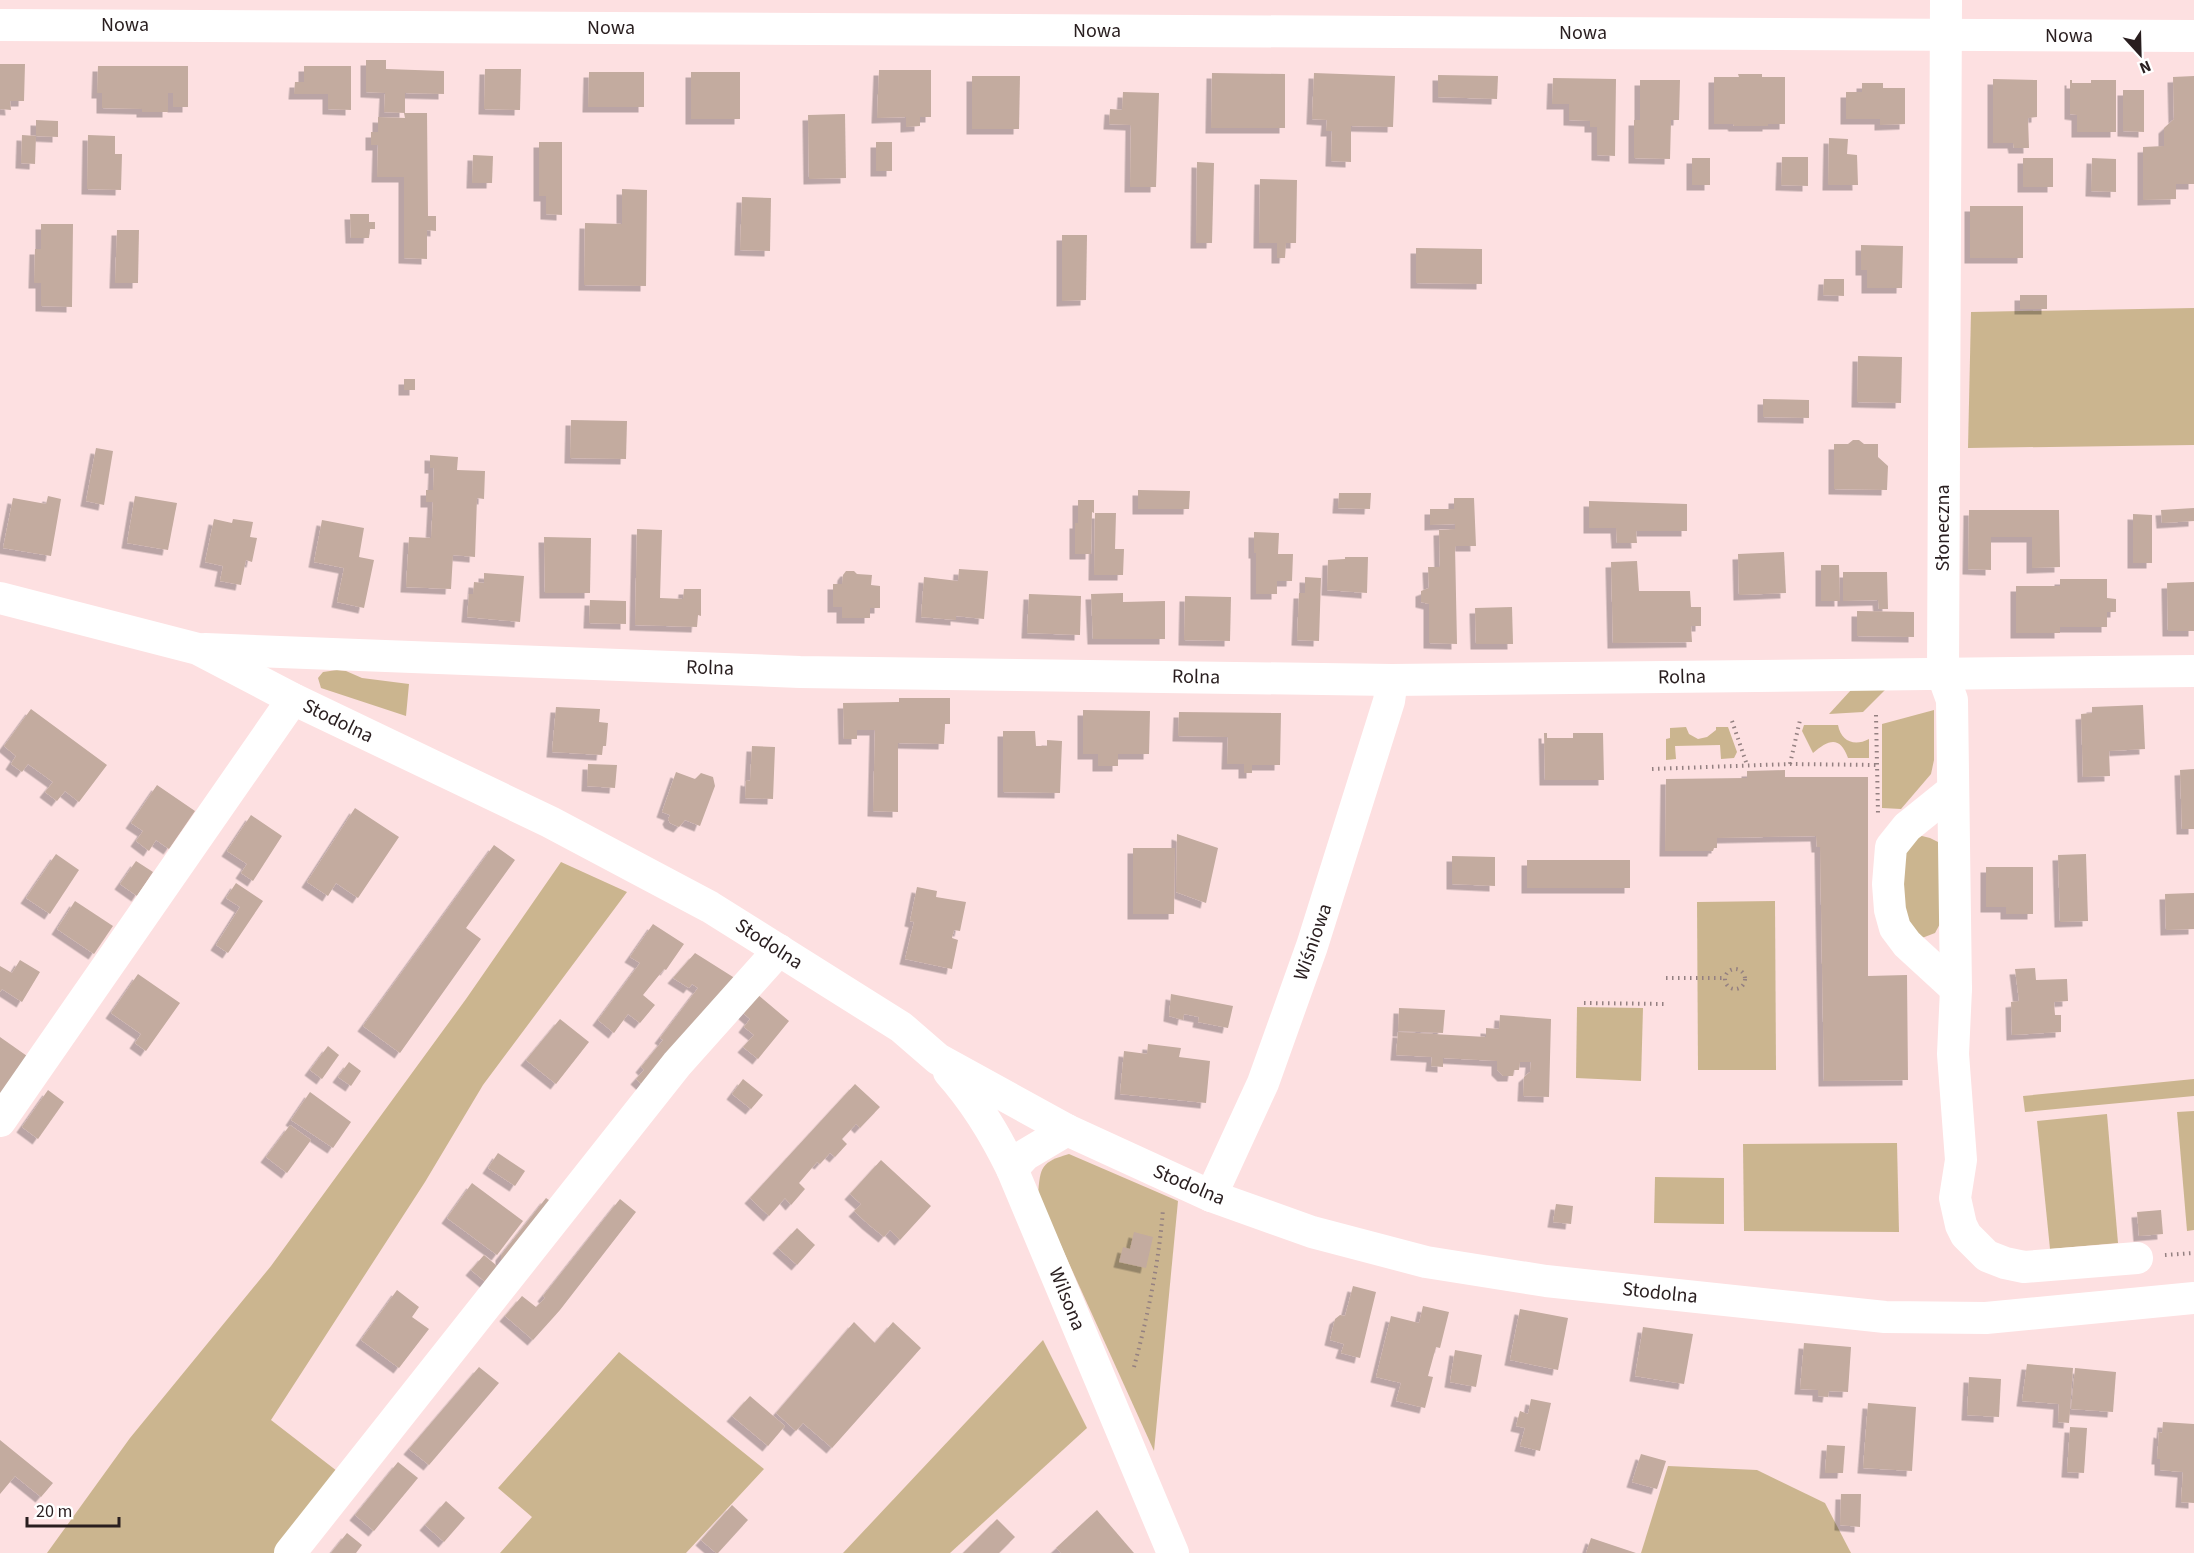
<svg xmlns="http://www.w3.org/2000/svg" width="2194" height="1553" viewBox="0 0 2194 1553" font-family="'Source Sans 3',sans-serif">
  <defs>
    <filter id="shadow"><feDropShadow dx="-5.5" dy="5.5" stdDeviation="0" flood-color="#0004"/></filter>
  </defs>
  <rect width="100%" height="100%" fill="#fde0e1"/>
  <g fill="#cbb58f">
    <path d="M2194,308v137l-226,3 3,-136z"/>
    <path d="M337,670l9,1 16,7 47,6 -3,32 -85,-28 -3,-10 5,-6z"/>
    <path d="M1851,690h34l-22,22 -34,2z"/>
    <path d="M1934,710v50l-3,14 -30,35 -19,-1v-84z"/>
    <path d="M1804,725h34c3,16 16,22 31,14v19h-21c-8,-23 -20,-18 -35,-5l-11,-22z"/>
    <path d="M1686,727l3,7 9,5 9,-2 9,-7v-3h12l9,25 -3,6 -13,1 -1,-14 -45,1 1,13 -10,1v-21l4,-1v-10z"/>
    <path d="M1922,836l8,2 10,5 1,79 -6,11 -13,5 -16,-6 -8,-78 13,-16z"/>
    <path d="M561,862l66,30 -144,193 -58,97 -154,238 75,58 -61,75h-238l83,-115 141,-172 195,-267z"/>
    <path d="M1775,901l1,169h-78l-1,-168z"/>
    <path d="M1577,1007l66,1 -2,73 -65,-3z"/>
    <path d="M2194,1079v17l-169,16 -2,-16z"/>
    <path d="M2194,1111v119l-7,1 -10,-119z"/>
    <path d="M2107,1114l11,129 -68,6 -13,-128z"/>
    <path d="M1897,1143l2,89 -155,-1 -1,-87z"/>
    <path d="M1069,1154l109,47 -24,250 -116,-256c2,-28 3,-33 31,-41z"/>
    <path d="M1655,1177l69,1v46l-70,-1z"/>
    <path d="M1043,1340l44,88 -137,125h-107z"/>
    <path d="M619,1352l145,117 -78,84h-186l32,-36 -34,-29z"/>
    <path d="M1668,1466l89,4 68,33 26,50h-210z"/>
  </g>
  <g fill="#c3ab9f" filter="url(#shadow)">
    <path d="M366,60h20v9l58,2v23l-39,-1v20l-21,-1 1,-19 -19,-1z"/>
    <path d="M0,64h25l-1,37h-14l1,9 -11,-1z"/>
    <path d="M98,66h90v41h-15v-14h-5v19h-26v-3l-40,-1v-15h-5z"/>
    <path d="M304,66h47v44l-23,-1v-15h-34l1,-12h9z"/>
    <path d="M485,69h36l-1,41 -36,-1z"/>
    <path d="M879,70h52v47h-11v9l-14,1v-10l-29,1z"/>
    <path d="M589,72h55v35h-56z"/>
    <rect x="691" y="72" width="49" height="47"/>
    <path d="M1212,73l73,1v54h-74z"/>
    <path d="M1314,73l81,3 -2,51 -42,-1v36l-20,-1 1,-30h-6l1,-11 -15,-1z"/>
    <path d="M1738,74h24v3h23v47h-17v2h-34l-1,-2h-19v-47h25z"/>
    <path d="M1438,75l60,1 -1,23 -59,-2z"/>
    <path d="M972,76h48l-1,53h-47z"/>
    <path d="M2194,76v108h-18v15l-33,1v-53l21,-1v-18l10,-9 -1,-42z"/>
    <path d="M1553,78l63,1 -1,77 -18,-1v-28h-7v-6l-21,-1v-16h-17z"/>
    <path d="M1993,79l44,1v37l-9,1 1,30h-15l-1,-5h-20z"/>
    <path d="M1640,80h40l-1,40h-8l-1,39 -36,-1v-38h6z"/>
    <path d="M2070,80h2v3h19v-3h25v52h-39v-17l-7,-1z"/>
    <path d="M1862,83h21v5h22v36l-25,1v-6h-34v-27h16z"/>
    <path d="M2123,90h21v42l-21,-1z"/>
    <path d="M1123,92l36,1 -3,94h-26l1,-62 -22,-1 1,-15 12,1z"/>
    <path d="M404,113h23l1,103h8v15l-9,-1v29l-23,-1v-81h-27l1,-32h-7v-13h7v-15l27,1z"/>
    <path d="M845,114l1,64 -37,1 -1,-64z"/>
    <path d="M36,120l22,1v16l-22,-1z"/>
    <path d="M22,135l14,1 -1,28 -14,-1z"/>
    <path d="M88,135l27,1v18h7l-1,36 -34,-1z"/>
    <path d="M1829,138l19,1 -1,15 10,1 1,30h-30z"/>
    <path d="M539,142h23v73l-16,-1v-18h-7z"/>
    <rect x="876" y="142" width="16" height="29"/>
    <path d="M473,155l20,1 -1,27h-20z"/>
    <path d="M1782,157h26v29l-27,-1z"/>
    <rect x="1692" y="158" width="18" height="27"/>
    <rect x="2023" y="158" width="30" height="29"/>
    <path d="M2092,158l24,1v33l-25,-1z"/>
    <path d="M1197,162l17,1 -2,80h-16z"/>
    <path d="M1260,179l37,1 -1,63h-10l-1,15h-8v-15h-18z"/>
    <path d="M622,189l25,1 -1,96 -62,-1 1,-62 37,1z"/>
    <path d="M742,197l29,1 -1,53 -30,-1z"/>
    <rect x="1970" y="206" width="53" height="52"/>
    <path d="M350,214h19v8h6v7h-5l-1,9h-18z"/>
    <path d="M41,224h32l-1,83 -31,-1v-23h-7l1,-34h6z"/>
    <path d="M117,230h22l-1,53h-23z"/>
    <path d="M1062,235h25l-1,65 -24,1z"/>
    <path d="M1861,245l42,1 -1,42h-35v-18h-6z"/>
    <path d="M1416,248l66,1v35l-66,-1z"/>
    <path d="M1824,279h20v17l-21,-1z"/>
    <rect x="2020" y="295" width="27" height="14"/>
    <path d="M1858,356l44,1 -1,46 -44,-1z"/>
    <rect x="404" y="379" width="11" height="11"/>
    <path d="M1763,399l46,1v18l-46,-1z"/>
    <path d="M571,420l56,1 -1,38 -56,-1z"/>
    <path d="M1853,440h6l5,4h14v13l10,9 -1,24 -53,-1v-45h14z"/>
    <path d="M96,448l17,3 -9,54 -18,-4z"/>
    <path d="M430,455l28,2 -1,13 28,1 -1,28 -7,-1 -2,59 -22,-2 -2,34 -45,-2 3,-50 22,1 2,-36h-7v-12h7l1,-22h-4z"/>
    <path d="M1138,490l52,1 -1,18h-51z"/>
    <path d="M1339,493h32l-1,16 -32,-1z"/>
    <path d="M48,496l13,3 -10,57 -48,-8 10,-50 33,6z"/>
    <path d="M135,496l42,7 -9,47 -41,-7z"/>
    <path d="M1454,498h20l2,48h-21l2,98 -28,-1v-39l-8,-2v-11l8,-3 -1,-21h12l-1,-37 16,-1v-5l-25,1v-16h24z"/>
    <path d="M1078,500h16v13l-2,-1 -1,42h-16v-31h3z"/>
    <path d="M1589,501l98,3v27h-51l1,12h-20l-1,-15h-27z"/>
    <path d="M2194,508v13l-32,2 -1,-13z"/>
    <path d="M1969,510h90l1,57 -28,1v-31h-41v33l-23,-1z"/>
    <path d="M1095,513h21l-1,36h9l-1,26h-29z"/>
    <path d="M2133,514l19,1v48h-19z"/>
    <path d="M214,519l18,4 1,-4 20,3 -3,15 7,1 -5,24 -6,-2 -5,25 -21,-4 3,-15 -18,-4z"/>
    <path d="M322,520l42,8 -5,29 15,3 -10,48 -27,-6 7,-34 -30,-6z"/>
    <path d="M637,529l25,1 -2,68 23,1 1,-10h17v27l-3,-1 -1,12 -62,-2z"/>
    <path d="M1254,532l25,1 -1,21h15l-1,27h-15v13h-21v-41h-2z"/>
    <path d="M544,537l47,1 -1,55h-45z"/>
    <path d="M1784,552l2,41 -47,2 -1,-41z"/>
    <path d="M1345,557h23l-1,36 -40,-3 1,-30 17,-1z"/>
    <path d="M1637,561l2,30h51l1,16h10v19h-10l1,16 -79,1 -2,-81z"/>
    <path d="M1821,565h18l1,36h-19z"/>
    <path d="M959,569l29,2 -4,48 -28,-3v4l-35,-3 3,-40 34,4z"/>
    <path d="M846,571h8l3,3 15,1 -1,10 9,1v22h-10v10h-28v-11h-9v-23h9l1,-9z"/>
    <path d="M1843,572h44l1,37h-9l-1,-9 -35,1z"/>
    <path d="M484,573l40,3 -4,46 -53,-5 2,-23h4l1,-12 10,1z"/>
    <path d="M1305,577l16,1 -2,63 -22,-1 2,-47h6z"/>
    <path d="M2060,579h47v19l9,1v13h-9v15h-47v6h-44v-47h44z"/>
    <path d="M2194,582v49h-26l-1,-48z"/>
    <path d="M1123,593v9l42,-1v38h-72l-2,-45z"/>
    <path d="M1029,594l52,2 -1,39 -53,-2z"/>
    <path d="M1185,596l46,1 -1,44 -46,-1z"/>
    <path d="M590,600l36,1v23l-37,-1z"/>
    <path d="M1512,607l1,37h-37l-1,-36z"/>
    <path d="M1857,611l57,1v25l-57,-1z"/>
    <path d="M899,698h51v26h-5l-1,20 -46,-1v69l-25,-1 2,-81h-18v9h-13l-1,-36 56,-1z"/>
    <path d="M2143,705l2,44 -36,2 1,25 -27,1 -2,-63 11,-1v-6z"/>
    <path d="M556,707l44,2 -1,13 9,1 -2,23h-3l-1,9 -50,-3z"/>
    <path d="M31,709l76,56 -28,37 -14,-11 -8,10 -12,-9 8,-10 -25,-18 -6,8 -11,-8 5,-8 -12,-10z"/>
    <path d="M1083,710l67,1 -1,43h-31v12h-20v-12h-15z"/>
    <path d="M1179,712l102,1 -1,52h-28v8h-8v-9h-17l1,-27 -50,-1z"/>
    <path d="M1003,731h32l1,15h11v-6l15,1 -2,52 -57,-1z"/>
    <path d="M1544,733h3v5h26v-5h30l1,47h-59z"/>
    <path d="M752,746l23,1 -2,52 -28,-1 1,-18 4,1z"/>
    <path d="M588,764l29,1 -2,23 -28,-2z"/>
    <path d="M2194,769v60h-12l-2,-59z"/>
    <path d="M1785,770v7h83v199l39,-1 1,105 -84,1 -4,-234h-3l-1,-11 -99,2v10h-3l-1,3h-48l1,-72 81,-1v-7z"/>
    <path d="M676,772l19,7 6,-6 12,4 2,9 -15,40 -15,-6 -6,7 -9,-4 -2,-4 2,-4 -8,-3z"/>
    <path d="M157,785l38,26 -26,38 -13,-9 -7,11 -13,-10 7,-10 -12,-8z"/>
    <path d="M355,808l44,29 -41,61 -22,-15 -8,13 -21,-14z"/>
    <path d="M251,815l31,21 -29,45 -12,-8 6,-9 -20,-13z"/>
    <path d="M1177,834l41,14 -12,55 -30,-11z"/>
    <path d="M494,845l21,15 -49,68 15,11 -81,114 -37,-27z"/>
    <path d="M1133,848h42l-1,66h-41z"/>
    <path d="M56,854l23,16 -29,44 -24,-16z"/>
    <path d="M2086,854l2,67 -28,1 -2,-67z"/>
    <path d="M1452,856l43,1v29l-43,-2z"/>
    <rect x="1527" y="860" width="103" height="28"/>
    <path d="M136,861l17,11 -16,24 -17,-12z"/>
    <path d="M1986,867h47v47h-27v-7h-20z"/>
    <path d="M236,883l27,18 -35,52 -12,-8 24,-38 -14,-9z"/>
    <path d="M917,887l20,4 -1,6 30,5 -6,29 -6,-1 -2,8 6,2 -6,29 -47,-10 9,-37 -4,-1z"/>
    <path d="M2194,893v36l-28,1 -1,-36z"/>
    <path d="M75,901l38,25 -19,28 -37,-25z"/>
    <path d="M653,924l31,20 -18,26 -2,-1 -21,26 12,10 -15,18 -12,-9 -14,19 -16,-13 42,-57 -10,-6z"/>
    <path d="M695,953l46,29 -93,108 -12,-11 8,-9 -3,-3 22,-27 -3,-2 38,-50 -6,-4 -3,4 -16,-10z"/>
    <path d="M20,960l20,12 -18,30 -20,-13 -2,3v-26l12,7z"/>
    <path d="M2035,968l1,12 31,-1 1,22 -14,1 1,13h6v17l-49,3 -1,-33 8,-1 -4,-32z"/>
    <path d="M138,974l42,29 -34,48 -11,-8 6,-9 -30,-21z"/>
    <path d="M757,994l32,27 -31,38 -15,-12 11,-12 -10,-8 6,-8 -8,-7z"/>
    <path d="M1171,994l62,12 -5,22 -30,-6 1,-5 -15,-3 -1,6 -14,-4z"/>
    <path d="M1399,1008l46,2 -2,23 -45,-2z"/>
    <path d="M1500,1015l51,4 -2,78 -26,-1 1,-19 6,-5 1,-10h-11l-1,8h-5l-1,6h-10l-6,-6v-9l-54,-3v9l-12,-1 1,-9 -36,-2 2,-23 88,5v-9l13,1z"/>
    <path d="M560,1019l29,23 -33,42 -30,-24z"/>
    <path d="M0,1037l27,19 -27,40z"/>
    <path d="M1148,1044l33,4 -2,9 31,4 -4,42 -86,-9 4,-43 23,3z"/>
    <path d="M328,1046l11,9 -17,24 -12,-9z"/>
    <path d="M349,1062l12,9 -10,15 -13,-9z"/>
    <path d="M743,1079l20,16 -12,14 -19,-15z"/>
    <path d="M855,1084l25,23 -20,21 -4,-4 -14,15 5,5 -12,13 -5,-4 -10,11 -3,-2 -18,21 6,6 -14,16 -6,-7 -16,18 -19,-18z"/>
    <path d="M48,1090l16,12 -26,37 -16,-12z"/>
    <path d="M310,1092l41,30 -18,26 -42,-28z"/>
    <path d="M290,1125l21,15 -24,33 -21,-16z"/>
    <path d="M498,1153l27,18 -10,15 -27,-18z"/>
    <path d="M881,1160l50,46 -31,34 -10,-10 -6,7 -16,-13 -14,-13 7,-7 -11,-10z"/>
    <path d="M472,1183l51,38 -26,34 -50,-37z"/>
    <path d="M546,1198l10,7 -49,61 -6,-5v-6z"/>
    <path d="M620,1199l16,13 -76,98 -27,30 -28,-24 17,-20 14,11 9,-9 -2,-2z"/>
    <path d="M1556,1204l17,2 -2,18 -18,-2z"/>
    <path d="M2161,1210l2,24 -24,2 -2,-24z"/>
    <path d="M797,1228l18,17 -18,20 -19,-17z"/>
    <path d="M1134,1232l19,5 -7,31 -27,-6 4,-15 7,2z"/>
    <path d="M484,1255l18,15 -13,15 -18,-15z"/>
    <path d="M1353,1286l23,6 -16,66 -19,-5 3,-9 -14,-4 5,-21 5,-4 5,1z"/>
    <path d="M397,1290l22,17 -7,10 17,12 -30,39 -38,-28z"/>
    <path d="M1423,1306l26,6 -9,36 -4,-1 -8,29 5,1 -8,31 -29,-7 5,-18 -25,-6 15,-61 28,7z"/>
    <path d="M1520,1309l48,9 -10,52 -48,-10z"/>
    <path d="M854,1322l21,21 18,-21 28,26 -89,100 -29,-25 -7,8 -20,-18z"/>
    <path d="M1643,1327l50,7 -9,50 -49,-8z"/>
    <path d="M1804,1343l47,4 -3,45 -19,-1 -1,6 -10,-1v-6l-18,-1z"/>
    <path d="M1455,1350l27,5 -6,32 -26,-5z"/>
    <path d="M2027,1364l46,4 -4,55 -11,-1 1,-18 -37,-3z"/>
    <path d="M479,1367l20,16 -70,82 -20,-16z"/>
    <path d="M2075,1368l41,4 -3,40 -42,-3z"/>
    <path d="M1969,1377l32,2 -2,38 -32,-2z"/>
    <path d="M750,1396l35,30 -17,20 -36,-30z"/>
    <path d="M1531,1399l20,4 -11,48 -20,-5 5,-18 -9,-2 4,-15 8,3z"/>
    <path d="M1868,1403l48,4 -4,64 -49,-3z"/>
    <path d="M2163,1422l31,2v79l-13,-1 2,-30 -23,-2v-11h-3l2,-27 3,1z"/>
    <path d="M2070,1427l17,1 -3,45 -17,-1z"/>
    <path d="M0,1440l53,43 -12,14 -26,-21 -15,18z"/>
    <path d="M1827,1445l18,1 -2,27h-18z"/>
    <path d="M1641,1454l25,7 -9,28 -25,-7z"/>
    <path d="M398,1462l20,16 -44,53 -19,-16z"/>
    <path d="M1841,1494h20l-1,33 -20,-2z"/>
    <path d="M446,1501l19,17 -21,24 -19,-17z"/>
    <path d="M732,1505l16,15 -30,33h-2l-15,-13z"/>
    <path d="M1097,1510l37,43h-73l-5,-5z"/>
    <path d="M997,1519l18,18 -16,16h-36z"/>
    <path d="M347,1533l15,12 -6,8h-25z"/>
    <path d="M1591,1538l45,15h-50z"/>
  </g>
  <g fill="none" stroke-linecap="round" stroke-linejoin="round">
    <g stroke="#948081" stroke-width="4" stroke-dasharray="1.5 4.5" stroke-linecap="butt">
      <path d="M1876,715l2,99"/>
      <path d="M1732,721l15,44"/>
      <path d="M1790,764l10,-44"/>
      <path d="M1652,769l138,-5 87,1"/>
      <circle cx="1735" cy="979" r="10"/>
      <path d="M1666,978h59"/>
      <path d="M1584,1003l82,1"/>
      <path d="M2165,1255l29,-2"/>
      <path d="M1134,1367c14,-52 25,-105 29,-158"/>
    </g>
    <g stroke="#fff" stroke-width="32">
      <path d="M1946,0l-3,675 9,25 4,289 -3,65 8,106 -6,38 6,27 5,10 21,21 18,7 19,4 113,-9"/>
      <path d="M0,25l2194,11"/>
      <path d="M0,598l198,51 95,50 257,123 160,85 191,120 37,32 129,71 144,66 101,36 114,30 120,19 339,36 101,1 208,-20"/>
      <path d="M205,649l595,23 592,8 802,-9"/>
      <path d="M1953,790l-46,37 -16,20 -3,37 2,26 5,18 12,16 49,45"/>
      <path d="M949,1072c26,29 46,62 63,97l161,384"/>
      <path d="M0,1121l293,-422"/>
      <path d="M1012,1169l13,-14 42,-25"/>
      <path d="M1211,1196l52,-113 49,-137 77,-245 3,-21"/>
      <path d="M290,1553l387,-489 102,-114"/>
    </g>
  </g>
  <g text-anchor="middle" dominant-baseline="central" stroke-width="6" stroke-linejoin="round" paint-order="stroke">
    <g font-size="20" fill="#291e1f" stroke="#fff">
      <text x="125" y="25">Nowa</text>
      <text x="611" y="28">Nowa</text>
      <text x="1097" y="31">Nowa</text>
      <text x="1583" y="33">Nowa</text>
      <text x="2069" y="36">Nowa</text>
      <text transform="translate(1943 528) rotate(-90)">Słoneczna</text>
      <text transform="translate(710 668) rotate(2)">Rolna</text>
      <text transform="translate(1196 677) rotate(1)">Rolna</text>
      <text transform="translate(1682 677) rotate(-1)">Rolna</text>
      <text transform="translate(338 721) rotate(26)">Stodolna</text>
      <text transform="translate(1313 942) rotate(-71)">Wiśniowa</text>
      <text transform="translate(769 944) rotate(33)">Stodolna</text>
      <text transform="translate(1189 1185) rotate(23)">Stodolna</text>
      <text transform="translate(1660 1293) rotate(6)">Stodolna</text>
      <text transform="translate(1067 1299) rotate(68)">Wilsona</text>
    </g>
  </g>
  <g transform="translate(2140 54) rotate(158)" stroke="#ffffff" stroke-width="4.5" paint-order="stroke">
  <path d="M0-4.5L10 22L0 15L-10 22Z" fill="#291e1f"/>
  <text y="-9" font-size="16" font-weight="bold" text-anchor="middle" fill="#291e1f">N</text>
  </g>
  <path d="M27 1517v9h92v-9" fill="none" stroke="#291e1f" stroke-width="3"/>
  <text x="36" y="1517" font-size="18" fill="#291e1f" stroke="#ffffff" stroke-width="4.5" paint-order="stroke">20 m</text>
</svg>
